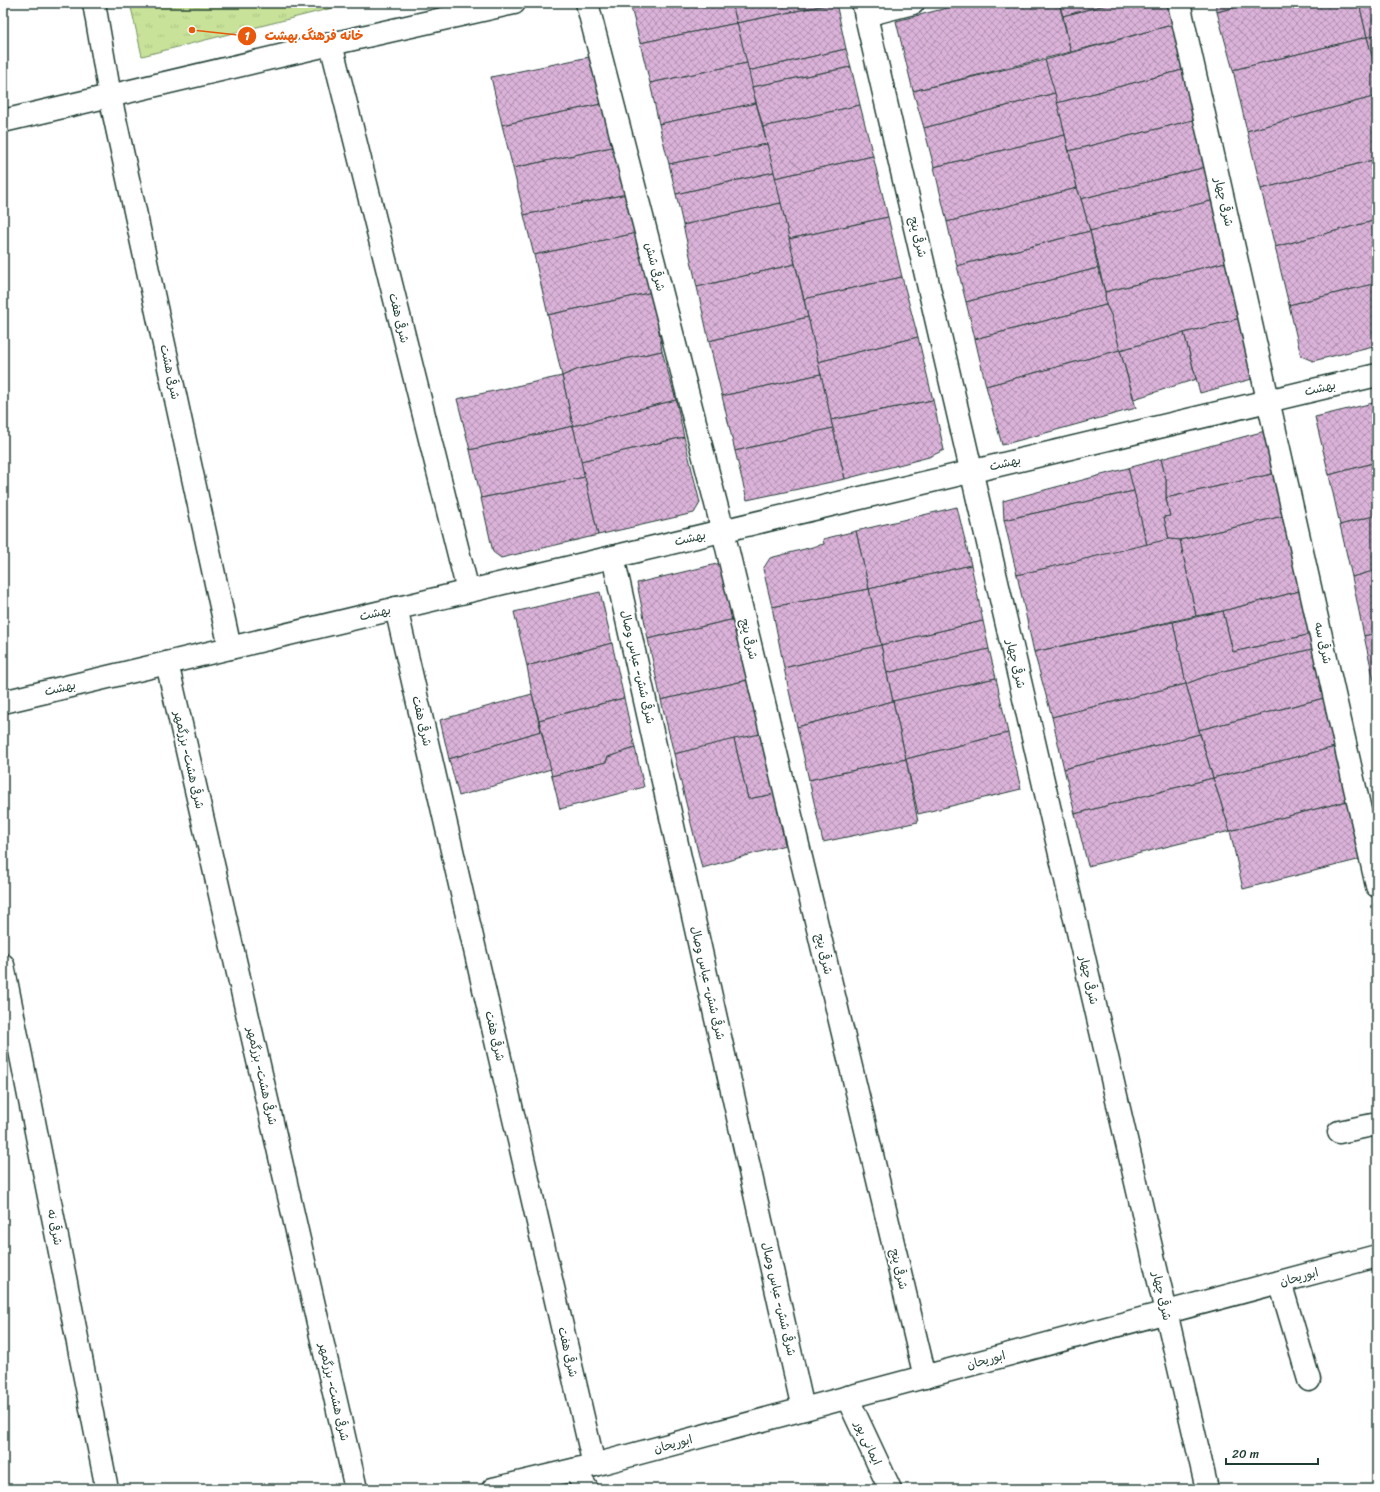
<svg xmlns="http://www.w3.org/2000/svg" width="1380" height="1492" viewBox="0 0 1380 1492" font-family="Sriracha,'Playpen Sans Arabic',sans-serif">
  <defs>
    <pattern id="grass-tufts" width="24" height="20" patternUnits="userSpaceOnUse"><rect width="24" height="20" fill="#c8e299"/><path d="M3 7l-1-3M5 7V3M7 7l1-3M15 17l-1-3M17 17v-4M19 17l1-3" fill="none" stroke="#abc384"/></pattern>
    <pattern id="building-cross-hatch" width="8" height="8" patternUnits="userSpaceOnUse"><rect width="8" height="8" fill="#dbb2d9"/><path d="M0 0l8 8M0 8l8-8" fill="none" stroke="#b192b1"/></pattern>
  </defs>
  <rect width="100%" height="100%" fill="#fff"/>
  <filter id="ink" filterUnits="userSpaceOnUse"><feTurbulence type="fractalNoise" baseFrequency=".025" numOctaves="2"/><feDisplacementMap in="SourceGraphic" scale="8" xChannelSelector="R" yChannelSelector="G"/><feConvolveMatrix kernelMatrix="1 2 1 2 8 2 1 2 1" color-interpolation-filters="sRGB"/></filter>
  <g filter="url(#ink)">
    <path fill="url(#grass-tufts)" stroke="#749066" d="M130,3h222l-210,53z"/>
    <g fill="url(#building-cross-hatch)" stroke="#1f3d34">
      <path d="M630,3h102l5,20 -97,20z"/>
      <path d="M732,3h104l-99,20z"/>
      <path d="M836,3l10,46 -98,22 -11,-48z"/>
      <path d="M966,3h93l12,49 -158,39 -17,-70z"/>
      <path d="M1059,3h54l-50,13z"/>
      <path d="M1113,3h61l5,20 -108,29 -8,-36z"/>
      <path d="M1215,3h38l-36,9z"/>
      <path d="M1253,3h106l8,34 -134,33 -16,-58z"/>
      <path d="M1359,3h18v32l-10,2z"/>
      <path d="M737,23l10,40 -97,20 -10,-40z"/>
      <path d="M1179,23l11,45 -133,35 -12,-43z"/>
      <path d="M1377,35v41l-10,-39z"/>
      <path d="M1367,37l10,39v20l-130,35 -14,-61z"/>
      <path d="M846,49l5,18 -99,20 -4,-16z"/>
      <path d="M594,56l12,47 -104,22 -11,-48z"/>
      <path d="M1045,60l10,33 -131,35 -11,-37z"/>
      <path d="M747,63l9,40 -97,21 -9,-41z"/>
      <path d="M851,67l9,38 -97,22 -11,-40z"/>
      <path d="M1190,68l11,50 -132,33 -12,-48z"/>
      <path d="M1055,93l10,42 -131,32 -10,-39z"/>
      <path d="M1377,96v63l-116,30 -14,-58z"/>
      <path d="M606,103l11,43 -104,22 -11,-43z"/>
      <path d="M756,103l11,41 -98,20 -10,-40z"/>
      <path d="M860,105l13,51 -98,22 -12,-51z"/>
      <path d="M1201,118l13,47 -133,34 -4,-11 -8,-37z"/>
      <path d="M1065,135l12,53 -130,34 -13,-55z"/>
      <path d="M767,144l7,28 -98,22 -7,-30z"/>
      <path d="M617,146l10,48 -103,21 -11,-47z"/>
      <path d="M873,156l15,61 -99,22 -14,-61z"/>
      <path d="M1377,159v61l-102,27 -14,-58z"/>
      <path d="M1214,165l9,33 -133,33 -9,-32z"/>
      <path d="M774,172l7,31 -98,22 -7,-31z"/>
      <path d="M1077,188l4,11 9,32 -133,35 -10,-44z"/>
      <path d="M627,194l10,39 -103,22 -10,-40z"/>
      <path d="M1223,198l15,61 -133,33 -15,-61z"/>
      <path d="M781,203l14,61 -98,23 -14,-62z"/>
      <path d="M888,217l14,60 -98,22 -15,-60z"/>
      <path d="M1377,220v63l-88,22 -14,-58z"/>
      <path d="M1090,231l8,37 -132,34 -9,-36z"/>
      <path d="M637,233l16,59 -105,23 -14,-60z"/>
      <path d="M1238,259l14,56 -132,35 -9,-35 -5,-10 -1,-13z"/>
      <path d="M795,264l13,53 -99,24 -12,-54z"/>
      <path d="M1098,268l7,24 1,13 -131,34 -9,-37z"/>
      <path d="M902,277l16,60 -100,25 -14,-63z"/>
      <path d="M1377,283v62l-64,16 -12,-5 -12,-51z"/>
      <path d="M653,292l9,59 -83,18 -17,7 -14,-61z"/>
      <path d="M1106,305l5,10 9,35 -134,36 -11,-47z"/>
      <path d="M1252,315l15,60 -67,18 -16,-60z"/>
      <path d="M808,317l13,57 -99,22 -13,-55z"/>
      <path d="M1184,333l12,46 -62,20 -14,-49z"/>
      <path d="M918,337l15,63 -102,20 -13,-58z"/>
      <path d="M1120,350l16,58 -134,37 -16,-59z"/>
      <path d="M662,351l14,49 -103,26 -11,-50 17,-7z"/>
      <path d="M821,374l12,54 -98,23 -13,-55z"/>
      <path d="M562,376l11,50 -103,24 -13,-51z"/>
      <path d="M676,400l8,37 -103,24 -8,-35z"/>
      <path d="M933,400l11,50 -15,7 -84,22 -14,-59z"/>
      <path d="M1377,402v60l-48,13 -14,-58z"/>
      <path d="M573,426l12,51 -104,21 -11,-48z"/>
      <path d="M1280,427l10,43 -124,28v-18l-5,-21z"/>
      <path d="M833,428l12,51 -98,21 -12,-49z"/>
      <path d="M684,437l16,66 -6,10 -96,22 -17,-74z"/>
      <path d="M1161,459l5,21v18l4,18 -6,1 5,22 -22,6 -19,-77z"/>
      <path d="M1377,462v53l-37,10 -11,-50z"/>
      <path d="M1128,468l6,23 -130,29 -1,-19z"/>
      <path d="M1290,470l11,42 -121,28 -11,-1 -5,-22 6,-1 -4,-18z"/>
      <path d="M585,477l13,58 -97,23 -8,-6 -12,-54z"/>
      <path d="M1134,491l13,54 -130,30 -13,-55z"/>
      <path d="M957,507l14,58 -102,24 -13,-58z"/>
      <path d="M1301,512l14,75 -92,24 -27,5 -16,-76z"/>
      <path d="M1377,515v55l-25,7 -12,-52z"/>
      <path d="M856,531l13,58 -97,18 -9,-38 7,-11 54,-14 -1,-5z"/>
      <path d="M1169,539l11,1 16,76 -162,36 -17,-77z"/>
      <path d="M721,563l14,56 -87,20 -11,-56z"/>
      <path d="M971,565l12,56 -102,24 -12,-56z"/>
      <path d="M1377,570v63l-13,3 -12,-59z"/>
      <path d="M1315,587l10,44 -92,21 -10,-41z"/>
      <path d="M869,589l12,56 -97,23 -12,-61z"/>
      <path d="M600,592l12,51 -85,23 -13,-54z"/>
      <path d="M1223,611l10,41 92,-21 3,14 -116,29 -26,10 -13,-62z"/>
      <path d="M735,619l13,61 -87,20 -13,-61z"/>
      <path d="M983,621l6,28 -102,24 -6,-28z"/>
      <path d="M1173,622l13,62 -134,33 -18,-65z"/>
      <path d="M1377,633v51l-2,1 -11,-49z"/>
      <path d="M612,643l12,55 -85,22 -7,-26 -5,-28z"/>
      <path d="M881,645l12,56 -96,26 -13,-59z"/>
      <path d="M1328,645l12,49 -141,36 -13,-46 26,-10z"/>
      <path d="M989,649l7,29 -103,23 -6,-28z"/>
      <path d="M996,678l12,55 -102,26 -13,-58z"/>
      <path d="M748,680l13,54 -87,20 -13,-54z"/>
      <path d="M1186,684l14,50 -136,35 -12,-52z"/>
      <path d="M532,694l9,37 -92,28 -9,-39z"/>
      <path d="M1340,694l11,49 -138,35 -14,-48z"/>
      <path d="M624,698l11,50 -27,9 -2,5 -54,14 -13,-56z"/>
      <path d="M893,701l13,58 -97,21 -12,-53z"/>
      <path d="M541,731l10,38 -92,27 -10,-37z"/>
      <path d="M1008,733l13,56 -103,25 -12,-55z"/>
      <path d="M761,734l14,60 -27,5 -14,-60z"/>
      <path d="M1200,734l13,44 -138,36 -11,-45z"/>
      <path d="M734,739l14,60 27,-5 10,51 -83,23 -28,-114z"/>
      <path d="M1351,743l12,54 -133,34 -17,-53z"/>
      <path d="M635,748l9,39 -84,22 -8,-33 54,-14 2,-5z"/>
      <path d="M906,759l12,63 -95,20 -14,-62z"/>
      <path d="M1213,778l17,53 -142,35 -13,-52z"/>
      <path d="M1363,797l14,58 -134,34 -13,-58z"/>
    </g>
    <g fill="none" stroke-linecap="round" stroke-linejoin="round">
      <defs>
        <g id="minor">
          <path d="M94,3l16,93 120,552"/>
          <path d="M587,3l136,528 202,846"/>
          <path d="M863,3l344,1486"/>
          <path d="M1179,3l198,883"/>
          <path d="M866,15l47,-12"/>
          <path d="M331,44l137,547"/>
          <path d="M3,121l328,-77 183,-41"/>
          <path d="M613,557l190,852"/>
          <path d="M396,608l198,857"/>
          <path d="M167,663l189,826"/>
          <path d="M3,702l1374,-327"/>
          <path d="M3,965l104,524"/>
          <path d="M1339,1132l38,-8"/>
          <path d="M1280,1282l29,98"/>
          <path d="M847,1397l43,92"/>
          <path d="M574,1470l13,19"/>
          <path d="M493,1489l101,-24 783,-209"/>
        </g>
      </defs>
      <use href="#minor" stroke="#1f3d34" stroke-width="25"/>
      <use href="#minor" stroke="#fff" stroke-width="22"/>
    </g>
  </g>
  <g text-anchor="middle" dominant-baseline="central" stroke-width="4" stroke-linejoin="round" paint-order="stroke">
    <g font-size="12" fill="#1f3d34" stroke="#fff">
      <text transform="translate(1224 202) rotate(77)">شرقی چهار</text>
      <text transform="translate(918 237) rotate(77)">شرقی پنج</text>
      <text transform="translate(655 267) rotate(76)">شرقی شش</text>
      <text transform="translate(399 318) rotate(76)">شرقی هفت</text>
      <text transform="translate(170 372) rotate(78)">شرقی هشت</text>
      <text transform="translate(1320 388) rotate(-13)">بهشت</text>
      <text transform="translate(1005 463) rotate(-13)">بهشت</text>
      <text transform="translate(690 538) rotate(-13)">بهشت</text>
      <text transform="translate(375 613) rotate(-13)">بهشت</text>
      <text transform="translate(749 639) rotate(77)">شرقی پنج</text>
      <text transform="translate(1323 643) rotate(77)">شرقی سه</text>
      <text transform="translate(1016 664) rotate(77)">شرقی چهار</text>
      <text transform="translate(638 667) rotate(77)">شرقی شش- عباس وصال</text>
      <text transform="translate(60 688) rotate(-13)">بهشت</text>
      <text transform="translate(422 721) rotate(77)">شرقی هفت</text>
      <text transform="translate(189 760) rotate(77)">شرقی هشت- بزرگمهر</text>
      <text transform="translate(824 954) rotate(77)">شرقی پنج</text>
      <text transform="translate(1089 980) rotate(77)">شرقی چهار</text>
      <text transform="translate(708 983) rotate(77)">شرقی شش- عباس وصال</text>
      <text transform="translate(495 1036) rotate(77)">شرقی هفت</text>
      <text transform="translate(262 1076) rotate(77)">شرقی هشت- بزرگمهر</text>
      <text transform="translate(55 1227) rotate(79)">شرقی نه</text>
      <text transform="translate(899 1269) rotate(77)">شرقی پنج</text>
      <text transform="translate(1299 1277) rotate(-15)">ابوریحان</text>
      <text transform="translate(1162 1296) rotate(77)">شرقی چهار</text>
      <text transform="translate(779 1299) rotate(77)">شرقی شش- عباس وصال</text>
      <text transform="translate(568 1352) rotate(77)">شرقی هفت</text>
      <text transform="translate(986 1360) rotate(-15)">ابوریحان</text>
      <text transform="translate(334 1392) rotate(77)">شرقی هشت- بزرگمهر</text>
      <text transform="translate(868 1443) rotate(65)">ایمانی پور</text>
      <text transform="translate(673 1444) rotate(-15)">ابوریحان</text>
    </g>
  </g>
  <path fill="none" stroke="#e8590c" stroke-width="1.5" d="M192 30L247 36"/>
  <g fill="#e8590c" stroke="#fff" stroke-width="1.5">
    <circle cx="192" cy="30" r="4"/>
    <circle cx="247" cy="36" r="10"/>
  </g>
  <g font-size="12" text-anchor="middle" font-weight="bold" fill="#fff">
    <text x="247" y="40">1</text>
  </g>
  <g font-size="13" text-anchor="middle" font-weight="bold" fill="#e8590c" stroke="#fff" stroke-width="4" stroke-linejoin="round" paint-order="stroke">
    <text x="314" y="40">خانه فرهنگ بهشت</text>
  </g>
  <rect width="1380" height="1492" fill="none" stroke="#fff" stroke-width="16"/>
  <rect x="8" y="8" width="1364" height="1476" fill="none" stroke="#1f3d34" stroke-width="1.5" filter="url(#ink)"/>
  <path d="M1226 1458v6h92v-6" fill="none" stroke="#1f3d34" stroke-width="2"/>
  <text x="1232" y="1458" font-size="12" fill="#1f3d34" stroke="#ffffff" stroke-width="3" paint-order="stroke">20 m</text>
</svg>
